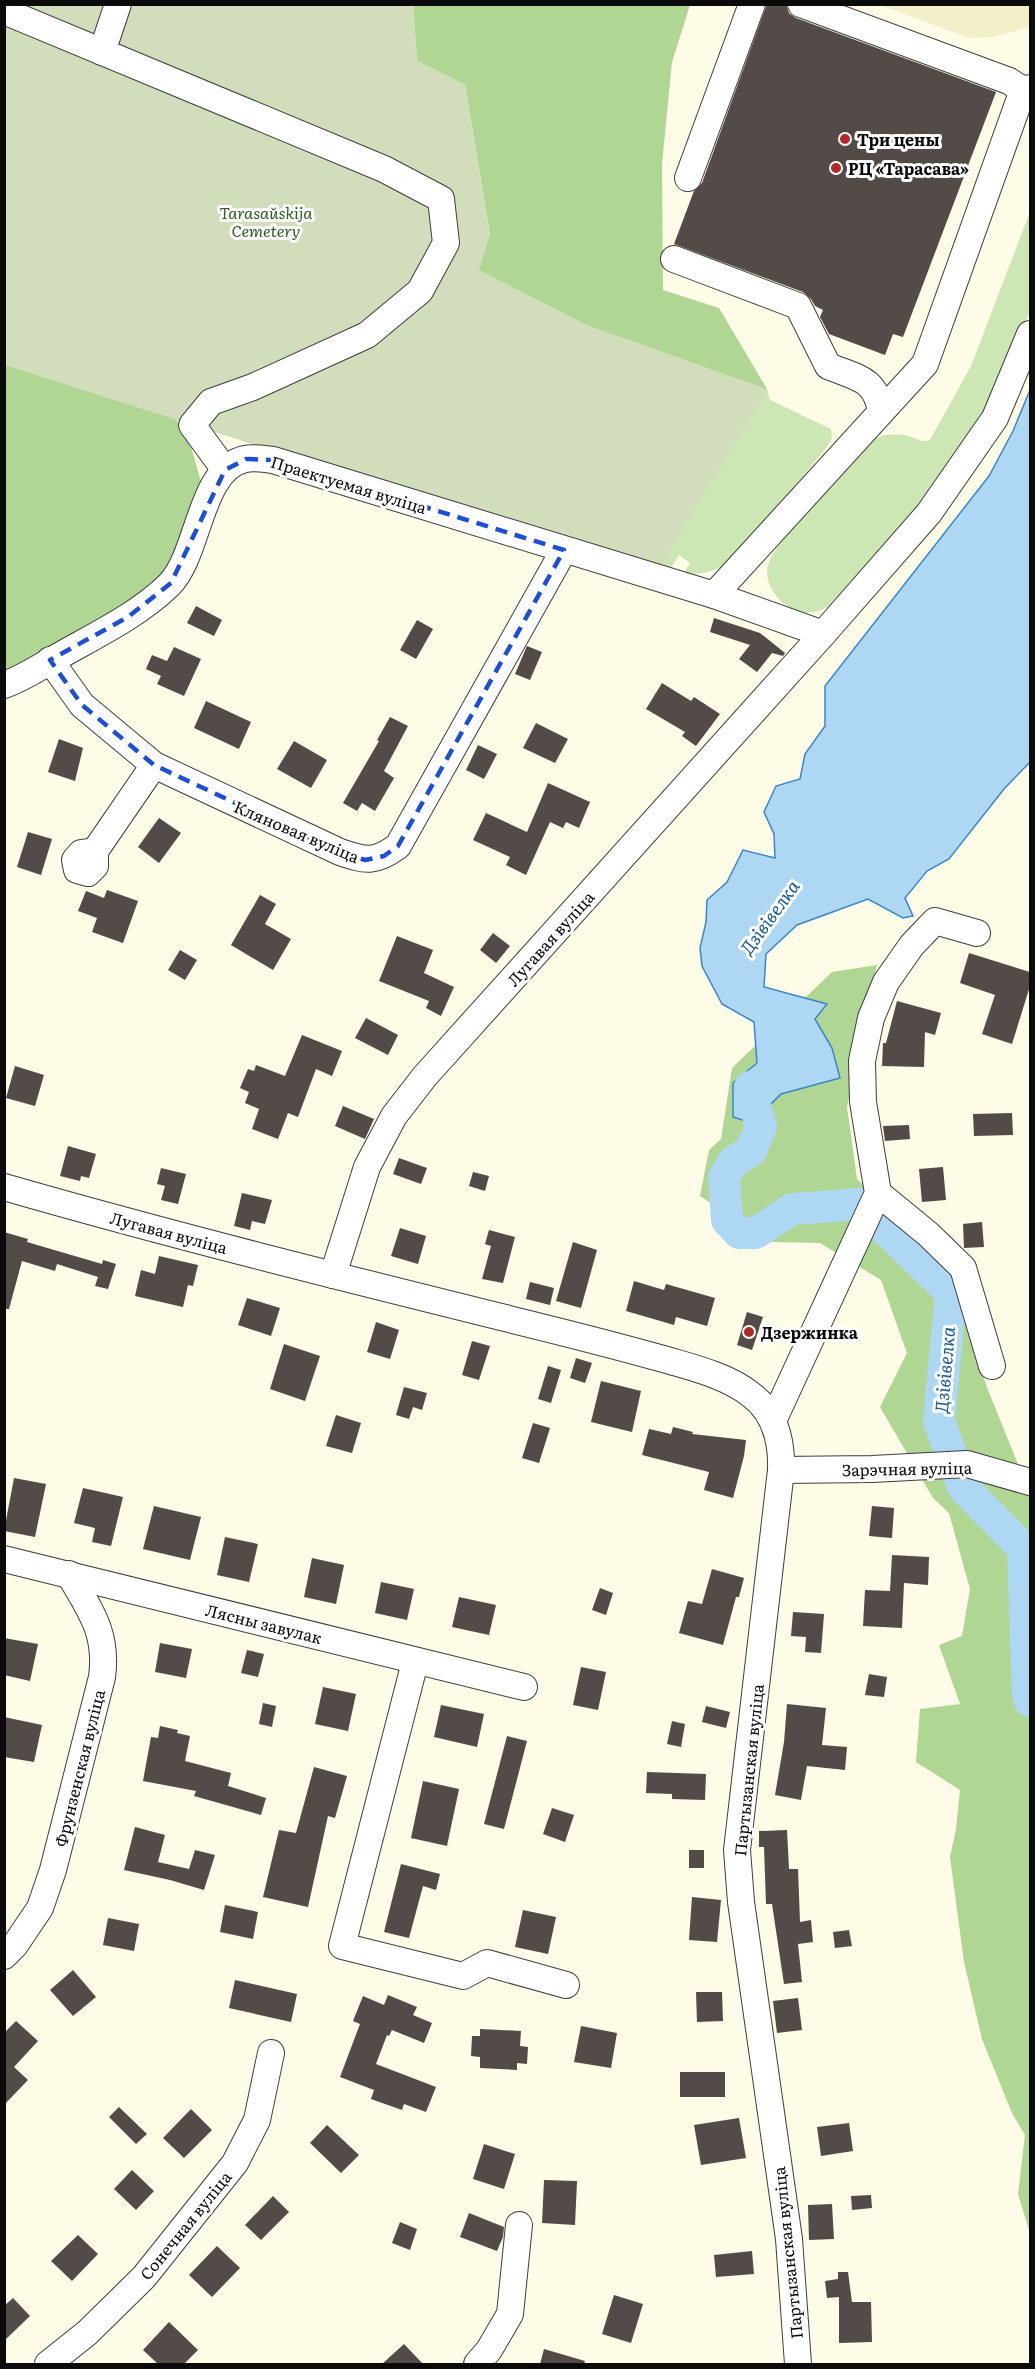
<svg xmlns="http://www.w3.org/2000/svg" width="1035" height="2369" viewBox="0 0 1035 2369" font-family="Literata,serif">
  <rect width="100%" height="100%" fill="#fefbe7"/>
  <path fill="#f2f0c9" d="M880,5h150v22l-36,10 -25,1z"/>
  <g fill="#cce6b4">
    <path d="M1030,212v98l-37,93 -62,95 -94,105c-18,9 -33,15 -51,2 -12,-8 -22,-25 -18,-40 4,-15 20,-30 30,-42 21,-26 43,-53 65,-79 16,-9 30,-13 48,-7 8,2 12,6 19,3l41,-74z"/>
    <path d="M767,389l3,11 61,29 1,9 -6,10 -89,109c-16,12 -32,19 -53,16l6,-10 -11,-8 -9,14 -11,-2z"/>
  </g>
  <g fill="#afd693">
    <path d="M413,5h277l-18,57 -10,102 1,126 56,18 48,81 -108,178 -128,-34 -355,-114 16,31 9,32 -7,36 -28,56 -26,23 -135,77 -1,-635 486,196 -25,-150 -48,-24z"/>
    <path d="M877,965l-30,142 10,72 88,85 43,126 42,104v739l-12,-39 7,-59 -13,-22 -30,-74 -18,-77 -14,-105 6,-28 4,-39 -44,-28 4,-53 40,-5 -21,-59 23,-9 8,-47 -21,-76 -16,-15 -53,-91 27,-54 -26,-73 -61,-37 -48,-1 -72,-46 9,-46 12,-11 11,-71 100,-96z"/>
  </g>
  <path fill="#d1ddbb" d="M413,4l4,57 48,24 25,150 -11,35 108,55 180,64 -108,178 -128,-34 -526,-168v-360z"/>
  <path fill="#aed7f3" stroke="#3888c7" stroke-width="1.5" d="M1030,390v372l-26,27 -55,70 -22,12 -22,27 8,18 -10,2 -35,-19 -71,26 -31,29 -2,33 63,17 -12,15 17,29 8,30 -59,16 -12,12 -8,20 -28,-9v-34l24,-20 -3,-41 -32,-18 -20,-38 -2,-18 6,-26 1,-22 20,-18 16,-32 32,8 -1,-24 -10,-22 12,-26 24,-7 5,-25 20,-28v-40l164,-210 24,-45z"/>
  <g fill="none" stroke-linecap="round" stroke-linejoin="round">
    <g stroke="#aed7f3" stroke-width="32">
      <path d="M750,1087l11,39 -10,25 -17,10 -10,16 3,43 12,13h17l36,-24 68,-5 5,4"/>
      <path d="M877,1221l74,72 -12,128 24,66 60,61 5,147 2,6"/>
    </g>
  </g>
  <g fill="#524b47">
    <path d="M767,4h19l3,9 7,5 200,74 -93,245 -10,-3 -8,21 -56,-21 -9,-17 3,-7 -8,-4 -4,-7 -8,-7 -129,-48 20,-53 8,-8z"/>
    <path d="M196,606l26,14 -8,16 -27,-13z"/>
    <path d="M714,618l46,15 25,20 -2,3 -11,-3 -15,19 -18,-13 11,-14 -40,-13z"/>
    <path d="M417,620l16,9 -17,30 -16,-9z"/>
    <path d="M527,646l15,6 -12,28 -15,-6z"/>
    <path d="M174,647l27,12 -17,37 -27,-12 4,-8 -15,-7 6,-14 15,6z"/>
    <path d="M662,683l29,18 3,-4 26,17 -24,32 -14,-10 3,-4 -39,-23z"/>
    <path d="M206,701l45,21 -12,27 -45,-21z"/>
    <path d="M390,717l18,9 -24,45 10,7 -19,33 -13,-8 -5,8 -14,-8 36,-62 -2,-1z"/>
    <path d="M536,723l32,16 -13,24 -32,-15z"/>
    <path d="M59,739l24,9 -8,33 -27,-9z"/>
    <path d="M294,741l33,19 -16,28 -34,-19z"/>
    <path d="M478,745l19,9 -13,25 -18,-9z"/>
    <path d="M548,783l42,19 -11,26 -13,-6 -3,6 -13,-6 -24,53 -20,-10 4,-8 -37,-17 13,-27 41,19z"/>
    <path d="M159,818l22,15 -22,30 -21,-16z"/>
    <path d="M28,832l24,7 -11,36 -24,-8z"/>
    <path d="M107,890l31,11 -15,42 -31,-11 5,-14 -19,-7 8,-20 18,7z"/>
    <path d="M260,895l16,9 -11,20 26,15 -18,31 -42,-25z"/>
    <path d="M493,933l17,13 -14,17 -16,-13z"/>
    <path d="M397,936l36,14 -9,23 30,14 -13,29 -15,-8 3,-7 -50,-20z"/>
    <path d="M180,950l17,10 -12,20 -17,-10z"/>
    <path d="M969,953l61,19v14l-18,58 -30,-10 13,-39 -35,-12z"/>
    <path d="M897,1001l44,12 -6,22 -10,-3 -1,35 -42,-1 1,-23h3z"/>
    <path d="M366,1018l32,17 -10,20 -33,-17z"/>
    <path d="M302,1035l40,16 -10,25 -16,-7 -18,48 -10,-4 -10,26 -26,-10 7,-20 -14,-6 4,-11 -9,-4 8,-19 6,2 2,-6 29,11z"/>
    <path d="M15,1066l29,9 -9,31 -29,-8z"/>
    <path d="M343,1106l31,13 -9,20 -30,-13z"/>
    <path d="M1012,1113l1,22 -39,1 -1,-22z"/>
    <path d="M909,1125l1,14 -25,2 -2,-15z"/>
    <path d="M68,1146l28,8 -7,24 -8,-2 -1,5 -20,-5z"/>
    <path d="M399,1158l28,10 -6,16 -28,-10z"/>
    <path d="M943,1167l3,33 -24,2 -3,-33z"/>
    <path d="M161,1168l25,6 -8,30 -17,-4 4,-14 -8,-2z"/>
    <path d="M473,1172l16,4 -4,15 -16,-5z"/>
    <path d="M242,1193l30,7 -7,24 -13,-3 -2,9 -16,-4z"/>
    <path d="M982,1222l2,25 -20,1 -1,-24z"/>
    <path d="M400,1228l26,8 -8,28 -27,-8z"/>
    <path d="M489,1230l26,7 -12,46 -21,-4 9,-33 -6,-2z"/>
    <path d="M4,1232l24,7 -1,3 75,22 1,-4 13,4 -8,25 -13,-3 3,-9 -41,-13 -2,7 -33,-10 -13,48h-5z"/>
    <path d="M573,1242l24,8 -16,58 -25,-7z"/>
    <path d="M159,1256l39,9 -5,21 -5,-1 -5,22 -48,-11 6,-26 14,4z"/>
    <path d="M634,1281l30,9 2,-6 49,14 -8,28 -31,-9 -2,8 -48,-14z"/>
    <path d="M530,1282l24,6 -4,17 -24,-6z"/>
    <path d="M247,1298l33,10 -9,28 -33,-11z"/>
    <path d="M747,1312l16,5 -11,33 -15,-5z"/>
    <path d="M376,1322l23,8 -9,29 -23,-7z"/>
    <path d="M472,1341l18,5 -11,34 -17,-5z"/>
    <path d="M284,1344l36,12 -15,45 -35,-12z"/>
    <path d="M576,1358l16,5 -7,20 -15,-5z"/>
    <path d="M548,1366l13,4 -10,33 -13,-4z"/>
    <path d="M601,1381l40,10 -9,41 -41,-10z"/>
    <path d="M404,1387l23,6 -5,17 -9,-3 -4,12 -13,-4z"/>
    <path d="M336,1415l25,8 -9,30 -26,-7z"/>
    <path d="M533,1423l17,5 -11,35 -17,-5z"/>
    <path d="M673,1427l20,5 -1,2 54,6 -2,16 -11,42 -29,-8 5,-18 -67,-17 7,-26 22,5z"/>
    <path d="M14,1478l32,6 -11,53 -31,-6z"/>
    <path d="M83,1488l40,9 -12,49 -19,-4 3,-14 -21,-5z"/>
    <path d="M154,1506l47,11 -11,43 -47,-11z"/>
    <path d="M872,1506l22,2 -2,30 -23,-2z"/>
    <path d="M225,1537l33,7 -9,38 -32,-7z"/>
    <path d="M892,1555l37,2 -1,28 -24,-2 -2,45 -39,-2 2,-36 25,1z"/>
    <path d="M312,1558l32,7 -8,39 -32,-7z"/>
    <path d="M712,1569l32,9 -5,19h-3l-13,48 -44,-12 9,-32 14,3z"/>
    <path d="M381,1582l33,7 -7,31 -32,-7z"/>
    <path d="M600,1588l13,5 -7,22 -14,-5z"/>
    <path d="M459,1597l37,8 -7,30 -37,-8z"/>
    <path d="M793,1612l31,2 -3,39 -16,-1 1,-15 -15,-1z"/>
    <path d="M4,1638l34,6 -8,37 -26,-6z"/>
    <path d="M160,1643l32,6 -6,29 -31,-6z"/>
    <path d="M247,1650l17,4 -6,23 -17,-4z"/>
    <path d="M581,1667l25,5 -8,38 -25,-5z"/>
    <path d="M869,1674l18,3 -3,20 -19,-2z"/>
    <path d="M323,1687l33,7 -8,37 -33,-7z"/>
    <path d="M263,1703l13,3 -4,21 -13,-3z"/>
    <path d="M787,1704l39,4 -4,37 25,2 -2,23 -38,-4 -6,34 -26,-5 9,-53z"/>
    <path d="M441,1705l43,9 -7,33 -43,-10z"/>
    <path d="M706,1706l24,6 -4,16 -24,-6z"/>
    <path d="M4,1717l38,8 -8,37 -30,-5z"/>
    <path d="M672,1721l13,3 -4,23 -14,-3z"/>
    <path d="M160,1726l18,4 -1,3 13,3 -5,25 46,12 -3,13 38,12 -5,17 -67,-19 2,-5 -53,-10 8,-44 7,1z"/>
    <path d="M507,1736l20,5 -23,88 -20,-5z"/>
    <path d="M314,1767l33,9 -12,42 -7,-2 -20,91 -45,-10 16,-67 17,3z"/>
    <path d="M647,1772l59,2 -1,26 -33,-1v-5l-26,-1z"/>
    <path d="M423,1781l36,8 -12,57 -36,-8z"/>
    <path d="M552,1808l22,7 -9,27 -22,-8z"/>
    <path d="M135,1827l30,8 -7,27 31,7 6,-19 20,5 -11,35 -34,-10 -46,-10z"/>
    <path d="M787,1830l2,39h9l2,53 11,-2 2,22 -15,2 4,38 -18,2 -12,-80h-6l-2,-57h-5v-16z"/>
    <rect x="689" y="1850" width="15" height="18"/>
    <path d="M401,1864l39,10 -4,16 -13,-4 -14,52 -25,-6z"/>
    <path d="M692,1897l29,3 -4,42 -28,-2z"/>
    <path d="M225,1905l33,7 -5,27 -33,-7z"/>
    <path d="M523,1910l33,7 -8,37 -33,-7z"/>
    <path d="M108,1918l31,6 -5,27 -31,-6z"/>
    <path d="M849,1930l3,16 -17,2 -2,-16z"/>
    <path d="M73,1970l23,27 -23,19 -23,-26z"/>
    <path d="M235,1980l62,14 -6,28 -62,-14z"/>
    <path d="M696,1992h26l1,29 -26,1z"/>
    <path d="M388,1995l29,12 -4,8 19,8 -8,20 -32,-13 -3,6 -2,-1 -11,29 60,23 -10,25 -22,-8 -2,6 -31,-11 3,-9 -34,-13 20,-53 -7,-3 10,-25 21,9z"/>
    <path d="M798,1998l4,32 -25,3 -4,-32z"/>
    <path d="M16,2021l22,20 -24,26 14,13 -24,25v-72z"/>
    <path d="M581,2026l36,7 -6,35 -37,-6z"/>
    <path d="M480,2029l41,2 -1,15 8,1 -1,17 -10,-1v7l-37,-2v-11l-9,-1 1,-20h8z"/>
    <rect x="680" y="2072" width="45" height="25"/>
    <path d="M119,2107l28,27 -11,10 -27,-27z"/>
    <path d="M191,2109l21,21 -28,28 -21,-20z"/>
    <path d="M739,2118l7,40 -45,7 -7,-40z"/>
    <path d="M849,2123l4,28 -32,5 -4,-29z"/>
    <path d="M327,2125l32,30 -18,18 -31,-30z"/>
    <path d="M484,2144l31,10 -11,35 -31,-10z"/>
    <path d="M132,2170l22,21 -18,19 -22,-21z"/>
    <path d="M544,2180l33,1 -2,44 -33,-2z"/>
    <path d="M871,2195l1,13 -20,2 -1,-14z"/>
    <path d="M273,2196l16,16 -28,28 -16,-15z"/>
    <path d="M832,2204l2,35 -25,1 -1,-35z"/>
    <path d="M469,2213l35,14 -1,10 -6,14 -37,-14z"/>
    <path d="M400,2222l17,7 -7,21 -18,-7z"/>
    <path d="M78,2235l20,19 -26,27 -21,-20z"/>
    <path d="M217,2246l23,22 -28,29 -23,-22z"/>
    <path d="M752,2251l2,23 -38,3 -2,-22z"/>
    <path d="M838,2272h10l4,30h19l1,40 -33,1v-46l-12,1 -2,-17 13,-2z"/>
    <path d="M614,2295l29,9 -12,39 -29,-9z"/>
    <path d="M13,2298l17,18 -26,25v-35z"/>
    <path d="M169,2322l29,28 -14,14h-26l-15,-14z"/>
    <path d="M404,2344l19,20h-41z"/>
    <path d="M544,2349l41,12 -1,3h-44z"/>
  </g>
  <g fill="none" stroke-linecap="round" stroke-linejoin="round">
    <defs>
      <g id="minor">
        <path d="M801,4l208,77 14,9 7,-2"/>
        <path d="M4,11l380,158 57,30 5,44 -26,48 -53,44 -114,52 -42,15 -19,23 33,45"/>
        <path d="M102,52l16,-48"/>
        <path d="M688,178l64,-174"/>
        <path d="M674,259l124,47 30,60c29,12 48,12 53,46"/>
        <path d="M714,595l211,-231 98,-274"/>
        <path d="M50,660l32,45 72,60 186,87c26,9 35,11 58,-6l166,-296"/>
        <path d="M4,685c20,-7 39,-20 57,-30 37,-21 77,-40 108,-70 31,-31 30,-116 76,-126 9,-2 19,0 28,1l441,135 109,39"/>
        <path d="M95,851v15l-7,7 -11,-3 -2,-10 6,-7 14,-2 59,-86"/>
        <path d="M4,1187c167,48 336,90 505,132 53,13 105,26 158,41 27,8 60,16 83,34 25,18 32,47 31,76l-44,380 4,52 48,337 9,125"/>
        <path d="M878,1193l50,41 35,34 29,98"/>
        <path d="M333,1275l34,-108 27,-51 31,-40 398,-442 106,-121 66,-95 35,-84"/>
        <path d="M773,1421l105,-228 -15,-91 -1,-41 9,-43 15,-36 26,-37 23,-24 42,12"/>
        <path d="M781,1470l91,-1 95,-5 63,18"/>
        <path d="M4,1559l520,128"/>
        <path d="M415,1662l-73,284 121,30 24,-13 79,22"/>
        <path d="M4,1956l11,-11 25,-37 13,-38 49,-193c6,-44 -12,-67 -33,-103"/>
        <path d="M48,2364l39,-31 57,-56 91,-114 22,-43 14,-67"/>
        <path d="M477,2364l12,-14 21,-36 9,-89"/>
      </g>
    </defs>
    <use href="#minor" stroke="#3d3d3d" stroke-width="28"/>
    <use href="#minor" stroke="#fff" stroke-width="26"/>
  </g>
  <path fill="none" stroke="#1d4ed8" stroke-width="4.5" stroke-dasharray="12 8" stroke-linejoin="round" d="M246,459l27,1 291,90 -166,296 -14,10 -19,4 -25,-8 -186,-87 -72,-60 -32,-45 78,-43 43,-34 54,-113z"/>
  <g fill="#b32829" stroke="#fff" stroke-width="2">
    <circle cx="845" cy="139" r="6"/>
    <circle cx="836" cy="168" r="6"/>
    <circle cx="749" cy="1332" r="6"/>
  </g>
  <g text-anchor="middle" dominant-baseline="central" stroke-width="6" stroke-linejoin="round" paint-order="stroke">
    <g font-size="16" font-weight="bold" fill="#0a0a0a" stroke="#fff" text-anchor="start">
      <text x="857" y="139">Три цены</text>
      <text x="848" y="168">РЦ «Тарасава»</text>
      <text x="761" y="1332">Дзержинка</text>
    </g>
    <g font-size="16" font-style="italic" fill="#295e1e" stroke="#fff">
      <text x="266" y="212">Tarasaŭskija<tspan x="266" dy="18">Cemetery</tspan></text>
    </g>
    <g font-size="16" fill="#0a0a0a" stroke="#fff">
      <text transform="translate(349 484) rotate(17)">Праектуемая вуліца</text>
      <text transform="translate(297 831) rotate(23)">Кляновая вуліца</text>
      <text transform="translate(550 938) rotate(-48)">Лугавая вуліца</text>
      <text transform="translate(169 1232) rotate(15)">Лугавая вуліца</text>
      <text transform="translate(907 1468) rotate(-1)">Зарэчная вуліца</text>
      <text transform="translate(264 1623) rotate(14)">Лясны завулак</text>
      <text transform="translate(79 1768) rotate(-76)">Фрунзенская вуліца</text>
      <text transform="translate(748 1770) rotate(-84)">Партызанская вуліца</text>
      <text transform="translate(185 2225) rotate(-51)">Сонечная вуліца</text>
      <text transform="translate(787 2253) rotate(-96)">Партызанская вуліца</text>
    </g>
    <g font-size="18" font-style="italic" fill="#195a95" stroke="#fff">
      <text transform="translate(769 917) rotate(-54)">Дзівівелка</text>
      <text transform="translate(944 1370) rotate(-85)">Дзівівелка</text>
    </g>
  </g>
  <rect width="1035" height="2369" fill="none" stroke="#0a0a0a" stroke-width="12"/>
</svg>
